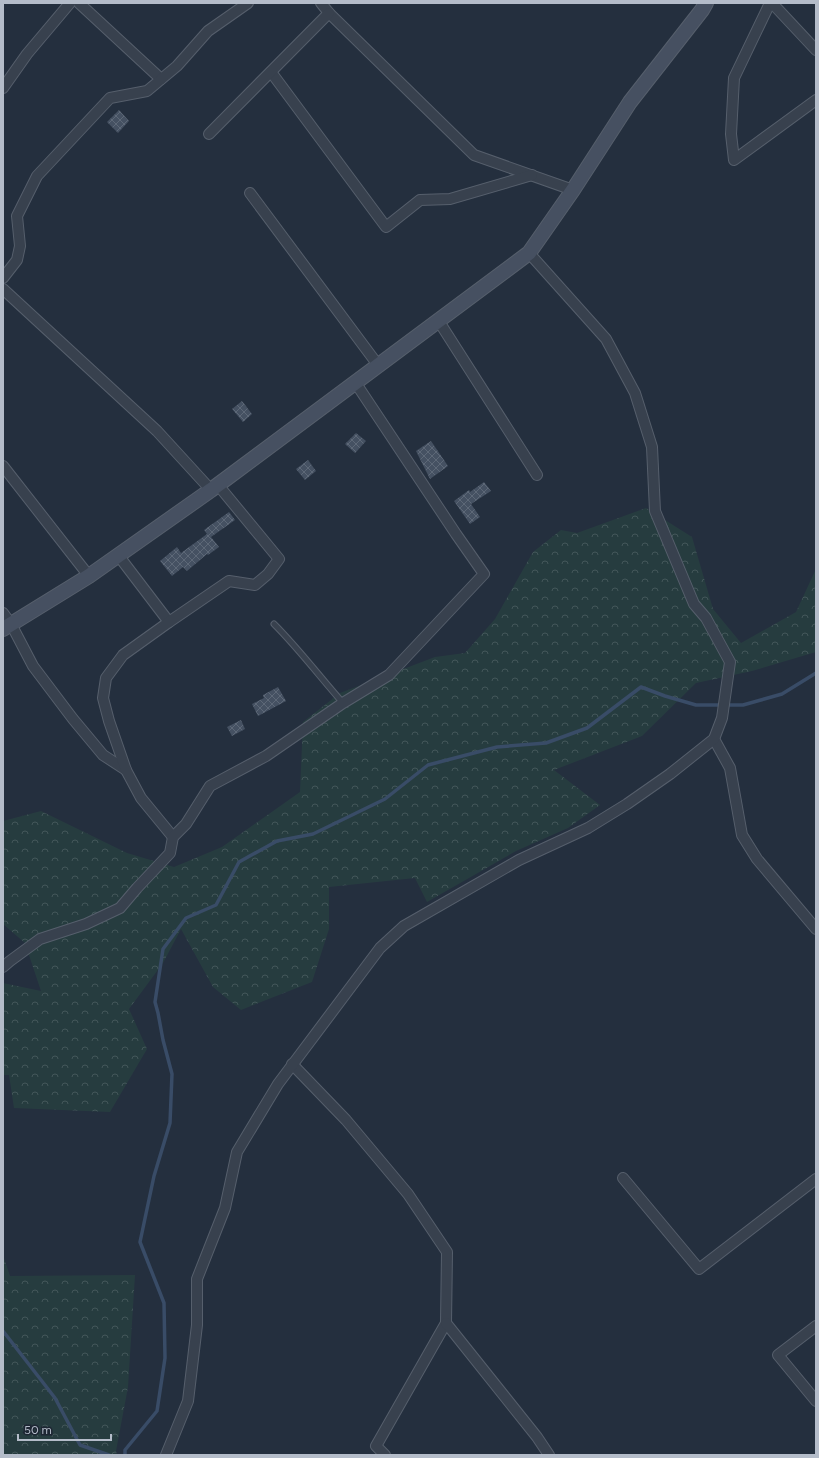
<svg xmlns="http://www.w3.org/2000/svg" width="819" height="1458" viewBox="0 0 819 1458" font-family="Figtree,sans-serif">
  <defs>
    <pattern id="forest-crowns" width="20" height="18" patternUnits="userSpaceOnUse"><rect width="20" height="18" fill="#263c3f"/><path d="M2 6a3 3 0 1 1 6 0M12 15a3 3 0 1 1 6 0" fill="none" stroke="#435659"/></pattern>
    <pattern id="building-cross-hatch" width="8" height="8" patternUnits="userSpaceOnUse"><rect width="8" height="8" fill="#455162"/><path d="M0 0l8 8M0 8l8-8" fill="none" stroke="#5d6877"/></pattern>
  </defs>
  <rect width="100%" height="100%" fill="#242f3e"/>
  <g fill="url(#forest-crowns)">
    <path d="M646,508l46,29 21,72 28,34 55,-31 20,-43v83l-64,19 -56,12 -54,53 -88,34 46,35 -32,23 -52,23 -89,51 -12,-24 -86,9v42l-17,53 -71,28 -28,-23 -32,-58 -18,34 -34,46 18,40 -37,63 -96,-4 -5,-33h-6v-92l38,8 -16,-48 -22,-19v-103l38,-10 86,42 47,14 48,-20 78,-55 3,-70 37,-29 95,-36 30,-4 30,-34 38,-67 28,-22 16,3z"/>
    <path d="M3,1255l7,21 125,-1 -7,112 -12,64 1,4h-114z"/>
  </g>
  <g fill="none" stroke-linecap="round" stroke-linejoin="round">
    <g stroke="#394c67" stroke-width="3.5">
      <path d="M3,1331l52,67 25,47 29,10"/>
      <path d="M125,1455v-5l32,-39 8,-53 -1,-55 -24,-61 14,-66 16,-53 2,-49 -9,-34 -5,-27 -3,-11 8,-53 23,-31 30,-13 23,-43 38,-21 36,-7 72,-35 43,-34 69,-18 49,-4 41,-15 54,-41 24,9 31,9h47l39,-11 34,-21"/>
    </g>
  </g>
  <g fill="url(#building-cross-hatch)">
    <path d="M119,110l10,11 -11,12 -11,-11z"/>
    <path d="M242,401l10,13 -9,8 -11,-13z"/>
    <path d="M356,433l10,8 -11,12 -10,-9z"/>
    <path d="M431,441l17,25 -18,13 -14,-28z"/>
    <path d="M308,460l8,11 -11,9 -9,-11z"/>
    <path d="M484,482l7,9 -20,13 9,13 -10,7 -16,-23 15,-11 1,2z"/>
    <path d="M229,512l6,8 -24,17 8,10 -11,8 -1,-1 -20,17 -4,-4 -11,9 -12,-15 17,-14 4,6 26,-19 -3,-4z"/>
    <path d="M278,687l8,14 -28,15 -6,-12 12,-6 -1,-3z"/>
    <path d="M241,720l4,9 -13,7 -5,-9z"/>
  </g>
  <g fill="none" stroke-linecap="round" stroke-linejoin="round">
    <defs>
      <path id="lane" d="M274,624c25,25 46,53 69,79"/>
      <g id="street">
        <path d="M79,3l82,76"/>
        <path d="M321,3l8,10 145,142 99,35"/>
        <path d="M770,3l-36,75 -3,56 3,26 82,-60"/>
        <path d="M772,3l44,47"/>
        <path d="M271,72l115,155 34,-27 30,-1 82,-24"/>
        <path d="M3,88l24,-34 43,-51"/>
        <path d="M209,134l120,-121"/>
        <path d="M250,193l128,172"/>
        <path d="M3,278l14,-18 3,-14 -3,-30 20,-40 73,-78 37,-7 30,-25 31,-35 40,-28"/>
        <path d="M3,289l154,142 54,59"/>
        <path d="M438,320l99,155"/>
        <path d="M3,466l86,110"/>
        <path d="M118,555l51,67"/>
        <path d="M3,613l8,11 22,42 40,53 30,36 23,15"/>
        <path d="M714,739l16,29 12,67 15,24 59,70"/>
        <path d="M173,837l-32,-39 -15,-28 -17,-49 -6,-23 3,-20 17,-23 46,-33 60,-41 26,4 13,-11 11,-15 -61,-74"/>
        <path d="M3,967l7,-6 30,-22 46,-15 34,-16 17,-20 33,-35 3,-16 13,-13 24,-38 56,-30 77,-53 46,-28 95,-101 -28,-40 -101,-152"/>
        <path d="M292,1064l54,56 62,74 39,58 -1,71 -70,123 9,9"/>
        <path d="M623,1178l76,91 117,-90"/>
        <path d="M446,1323l91,114 12,18"/>
        <path d="M816,1326l-38,29 38,46"/>
        <path d="M166,1455l22,-54 9,-76v-46l28,-71 12,-56 41,-68 102,-136 24,-22 115,-66 69,-32 39,-24 43,-30 44,-35 8,-21 8,-56 -24,-44 -12,-14 -39,-93 -3,-64 -17,-54 -29,-54 -77,-86"/>
      </g>
      <path id="secondary" d="M3,629l86,-53 122,-86 318,-237 44,-63 57,-88 72,-92 4,-7"/>
    </defs>
    <use href="#lane" stroke="#565f6c" stroke-width="7"/>
    <use href="#street" stroke="#565f6c" stroke-width="12"/>
    <use href="#secondary" stroke="#565f6c" stroke-width="16"/>
    <use href="#lane" stroke="#38414e" stroke-width="5"/>
    <use href="#street" stroke="#38414e" stroke-width="10"/>
    <use href="#secondary" stroke="#465061" stroke-width="14"/>
  </g>
  <rect width="819" height="1458" fill="none" stroke="#b4bcc9" stroke-width="8"/>
  <path d="M18 1434v6h93v-6" fill="none" stroke="#b4bcc9" stroke-width="2"/>
  <text x="24" y="1434" font-size="12" fill="#b4bcc9" stroke="#1d2633" stroke-width="3" paint-order="stroke">50 m</text>
</svg>
